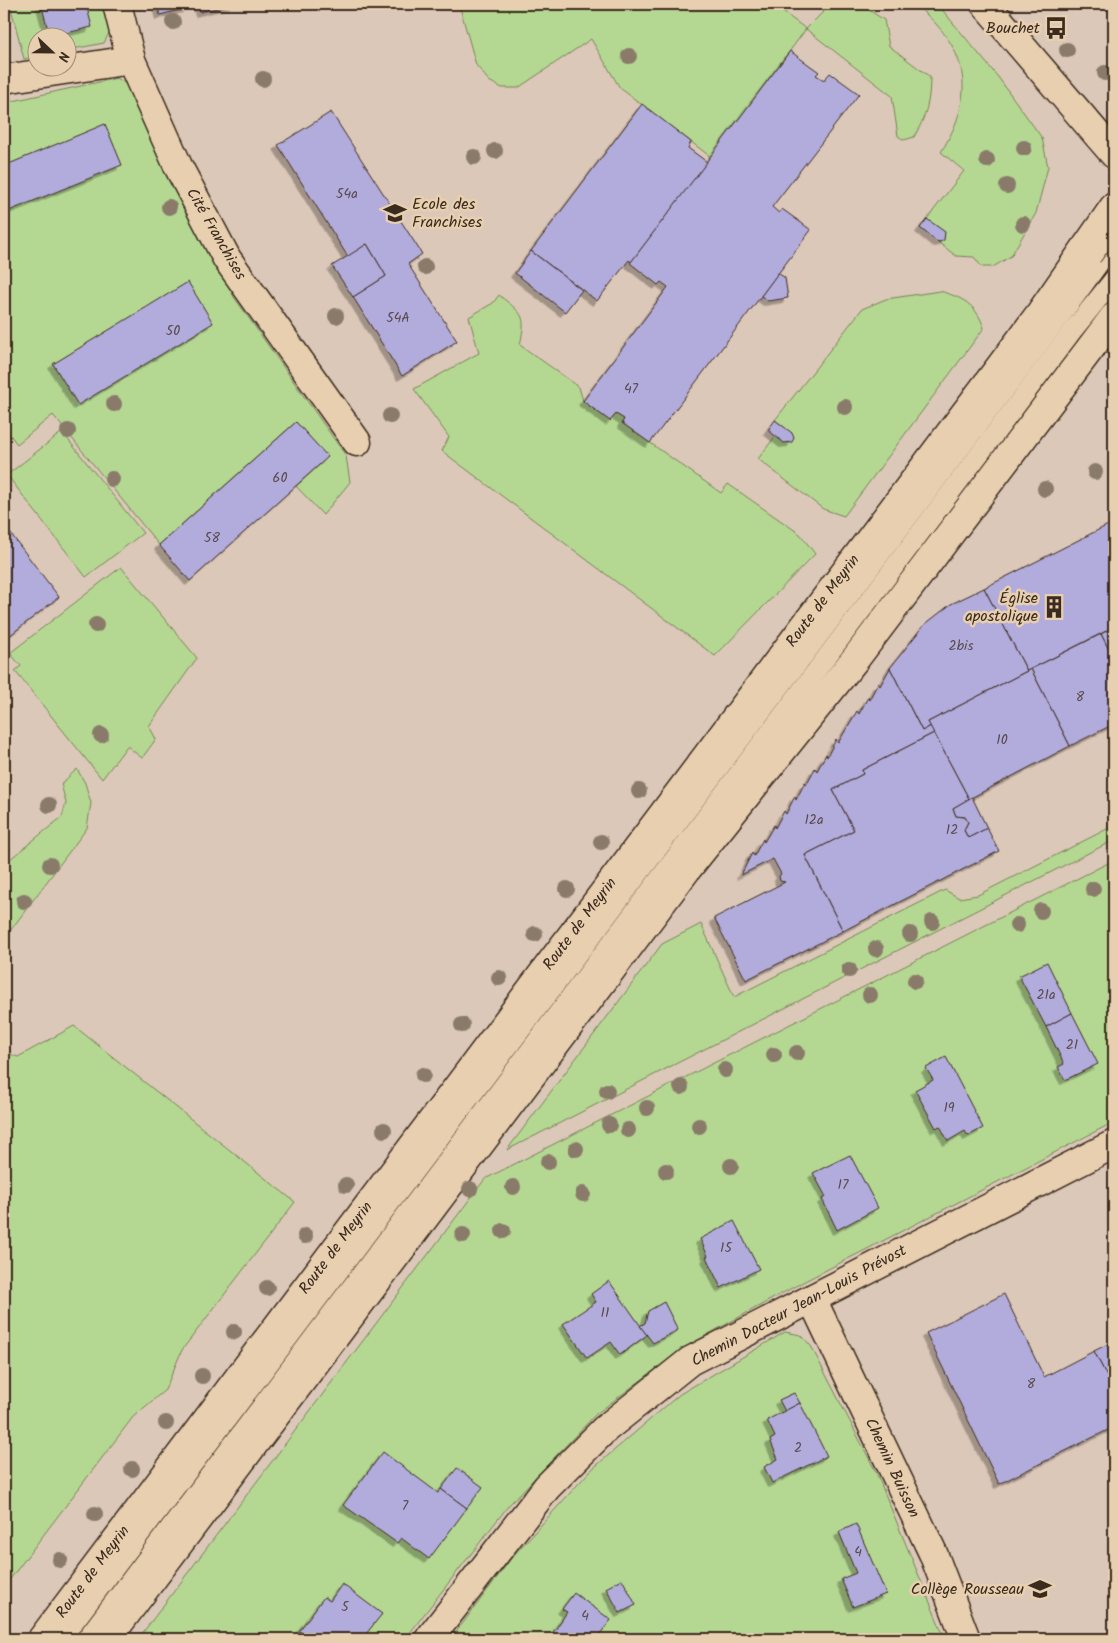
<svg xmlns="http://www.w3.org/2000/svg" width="1118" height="1643" viewBox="0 0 1118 1643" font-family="Kalam,sans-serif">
  <defs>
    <filter id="shadow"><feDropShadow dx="-4.5" dy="4.5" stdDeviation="0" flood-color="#0004"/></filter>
  </defs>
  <rect width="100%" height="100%" fill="#dcc8b8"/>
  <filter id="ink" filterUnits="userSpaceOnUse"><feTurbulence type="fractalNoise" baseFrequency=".02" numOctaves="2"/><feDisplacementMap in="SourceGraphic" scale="10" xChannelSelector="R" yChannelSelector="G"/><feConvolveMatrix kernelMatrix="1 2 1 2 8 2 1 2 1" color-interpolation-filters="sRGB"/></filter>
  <g filter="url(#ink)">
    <g fill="#b4d892" stroke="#788158">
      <path d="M10,4h93l7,27 -6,12 -36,7v-12h-30l-1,18 -13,3z"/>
      <path d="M459,4h313l34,25 25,-25h29l24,16 5,26 41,31c0,24 -4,40 -16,60l-10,3 -6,-4 -6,-40 -86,-67 -95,128 -91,-69 -29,-49 -73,49h-16l-13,-7 -13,-16z"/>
      <path d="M914,4h23l2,2 59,71 44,61 6,29 -12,46 -25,43 -18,11h-11l-8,-10 -18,-1 -36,-28 44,-57 -23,-19c37,-59 27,-106 -27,-148z"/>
      <path d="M117,78l13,9 104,210 112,159 4,26 -27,33 -27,-29 31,-29 -31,-35 -137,123 -106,-130 -36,29 -13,-17v-324z"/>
      <path d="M940,291c23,7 36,13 44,37l-140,188 -21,-7 -65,-50 25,-33 -8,-6 87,-111 24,-10z"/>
      <path d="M499,295c24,20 28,19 21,50l59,42 4,14 27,20 6,-7 8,5 -2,4 99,70 7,-9 72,50 15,20 -100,102 -273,-205 7,-14 -35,-48 65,-36 -10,-36 24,-14z"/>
      <path d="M62,432l81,101 -57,44 -79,-102z"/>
      <path d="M121,567l76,91 -48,68 7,13 -14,19 -15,-12 -25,33 -87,-108 6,-5 -11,-13z"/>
      <path d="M77,769l8,14 6,20 -4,25 -83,111v-75l58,-47 4,-14 -5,-19z"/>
      <path d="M1114,822v18l-607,310 155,-206 39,-20 33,73 211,-107 14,8 19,-3 129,-66z"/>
      <path d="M1114,860v262l-313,161 -116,64 -89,67 -87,91 -104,134h-267l347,-460z"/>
      <path d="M74,1026l221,176 -113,148 -17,40 -32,27 -129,170v-535l14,5z"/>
      <path d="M785,1332l16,3 10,11 65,126 69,167h-494l62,-83 77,-85 90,-77z"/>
    </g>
    <g fill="#b2acdd" stroke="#3b2a1e" filter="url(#shadow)">
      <path d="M41,4h45l6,23 -42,10z"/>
      <path d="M157,4h29l1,4 -27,7z"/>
      <path d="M198,4h36l-34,8z"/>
      <path d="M790,51l29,21 -3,3 8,5 6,-7 29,21 -87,113 7,6 3,-4 29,21 -161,213 -28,-20 2,-4 -8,-5 -6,7 -27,-20 85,-114 -7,-5 -3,3 -28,-22z"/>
      <path d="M642,104l49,38 -3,6 19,14 -76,100 -2,-2 -32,41 -66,-50z"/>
      <path d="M331,112l91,142 -14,10 49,77 -55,35 -49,-79 33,-21 -19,-32 -19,13 -70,-112z"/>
      <path d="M105,124l17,41 -118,48v-47z"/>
      <path d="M927,219l18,13 -1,8 -4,2 -4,-1 -16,-13z"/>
      <path d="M367,244l19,32 -33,21 -21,-31z"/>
      <path d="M531,251l51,39 -17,22 -50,-39z"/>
      <path d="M778,273l7,5 3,20 -20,3 -7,-5z"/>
      <path d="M188,282l25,41 -135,82 -25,-41z"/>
      <path d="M775,420l17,13 2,5 -2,4 -8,1 -16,-13z"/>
      <path d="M296,422l32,35 -138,124 -31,-36z"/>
      <path d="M1114,522v105l-87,44 -43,-83z"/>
      <path d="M4,525l55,72 -55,43z"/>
      <path d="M984,588l43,83 -99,51 3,4 -9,5 -32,-63 34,-43 27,-21z"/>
      <path d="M1114,627v33l-13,-26z"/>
      <path d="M1101,634l13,26v64l-44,22 -39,-77z"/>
      <path d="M890,668l32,63 9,-5 3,7 -72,37 1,4 -30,16 21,40 -49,25 38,76 -97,49 -32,-62 71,-36 -5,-1 -1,-5 2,-2 -8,-15 -32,16 11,-22 2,3 9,-17 1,3 10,-17 1,3 9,-17 2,3 9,-18 1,4 9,-18 1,3 9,-17 2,3 9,-17 1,3 9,-18 2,4 19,-32 2,3 9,-17 1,3 9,-17 2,3z"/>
      <path d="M1031,669l39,77 -101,53 -41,-77z"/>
      <path d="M934,733l35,66 -16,9 3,8 9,1 3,5 -4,8 4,8 19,-10 12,23 -156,80 -38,-76 49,-25 -21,-40 30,-16 -1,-4z"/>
      <path d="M972,797l15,31 -19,10 -4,-8 4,-8 -3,-5 -9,-1 -3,-8z"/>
      <path d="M1047,962l25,51 -26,14 -27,-51z"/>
      <path d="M1072,1013l26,51 -33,16 -7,-13 6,-3 -18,-37z"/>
      <path d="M946,1057l37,71 -15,8 -3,-5 -17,10 -8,-15 -4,2 -21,-38 18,-10 -7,-12z"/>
      <path d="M850,1155l28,53 -41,22 -15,-31 4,-2 -13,-24z"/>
      <path d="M734,1221l25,48 -38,19 -15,-31 2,-1 -8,-17z"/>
      <path d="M609,1281l38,54 -27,20 -9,-13 -24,16 -24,-34 33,-22 -5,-8z"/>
      <path d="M1004,1294l40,83 50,-26 20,39v37l-115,57 -73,-151z"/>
      <path d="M664,1302l14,28 -25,13 -13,-17 5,-3 3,-12z"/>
      <path d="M1114,1341v49l-20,-39z"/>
      <path d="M794,1393l6,10 -15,8 -6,-11z"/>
      <path d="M800,1403l27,53 -55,27 -8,-16 14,-8 -8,-19 5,-3 -8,-17z"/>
      <path d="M383,1452l55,41 3,-4 26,19 -38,51 -28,-21 -4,5 -54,-38z"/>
      <path d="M457,1468l26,19 -16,21 -26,-19z"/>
      <path d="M856,1524l30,70 -33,13 -12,-28 15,-6 -17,-41z"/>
      <path d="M622,1579l14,26 -16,8 -14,-25z"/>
      <path d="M342,1584l40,30 -20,25h-52l-11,-8 25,-34 6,4z"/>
      <path d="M574,1593l37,27 -15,19h-47l18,-27 -5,-3z"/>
    </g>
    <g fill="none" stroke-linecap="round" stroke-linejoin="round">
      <defs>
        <g id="service">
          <path d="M61,1639l1015,-1344 24,-33 14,-35"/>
          <path d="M86,1639l987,-1309 41,-51"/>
        </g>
        <g id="minor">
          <path d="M117,4l14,56 47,106 49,93 130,183"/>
          <path d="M4,79l127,-19"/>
          <path d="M812,1299l121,254 33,86"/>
          <path d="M429,1639l118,-152 58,-58 85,-68 424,-217"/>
        </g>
        <path id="secondary" d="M985,4l129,150"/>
        <g id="primary">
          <path d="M42,1639l997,-1324 75,-108"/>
          <path d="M107,1639l580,-770 169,-211 258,-341"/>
        </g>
      </defs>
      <use href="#service" stroke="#3b2a1e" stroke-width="22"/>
      <use href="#minor" stroke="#3b2a1e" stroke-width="31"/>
      <use href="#secondary" stroke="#3b2a1e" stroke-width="31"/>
      <use href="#primary" stroke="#3b2a1e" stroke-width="31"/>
      <use href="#service" stroke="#e7cfaf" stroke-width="19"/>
      <use href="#minor" stroke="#e7cfaf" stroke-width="28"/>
      <use href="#secondary" stroke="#e7cfaf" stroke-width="28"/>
      <use href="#primary" stroke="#e7cfaf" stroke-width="28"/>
      <path stroke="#3b2a1e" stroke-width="1" d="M1100,262l14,-19"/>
    </g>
    <g fill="#8a7a6a">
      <circle cx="173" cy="22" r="8"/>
      <circle cx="1067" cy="50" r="8"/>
      <circle cx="629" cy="56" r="8"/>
      <circle cx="1105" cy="73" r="8"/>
      <circle cx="263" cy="79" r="8"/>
      <circle cx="1024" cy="148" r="8"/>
      <circle cx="495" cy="151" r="8"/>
      <circle cx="474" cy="157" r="8"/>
      <circle cx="987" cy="160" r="8"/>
      <circle cx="1007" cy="186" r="8"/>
      <circle cx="169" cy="207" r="8"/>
      <circle cx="1023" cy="224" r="8"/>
      <circle cx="425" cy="267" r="8"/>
      <circle cx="336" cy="316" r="8"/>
      <circle cx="114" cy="404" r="8"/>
      <circle cx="845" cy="407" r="8"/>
      <circle cx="390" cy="416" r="8"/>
      <circle cx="68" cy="431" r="8"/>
      <circle cx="1095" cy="472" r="8"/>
      <circle cx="112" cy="479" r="8"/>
      <circle cx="1045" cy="489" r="8"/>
      <circle cx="96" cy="625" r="8"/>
      <circle cx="101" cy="735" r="8"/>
      <circle cx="639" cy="791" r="8"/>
      <circle cx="49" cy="805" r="8"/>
      <circle cx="601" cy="842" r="8"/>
      <circle cx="50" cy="865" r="8"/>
      <circle cx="567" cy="889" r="8"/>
      <circle cx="1093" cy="889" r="8"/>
      <circle cx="24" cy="901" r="8"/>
      <circle cx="1041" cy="911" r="8"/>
      <circle cx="932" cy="922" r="8"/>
      <circle cx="1017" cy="925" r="8"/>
      <circle cx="535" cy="934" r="8"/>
      <circle cx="910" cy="934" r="8"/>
      <circle cx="876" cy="949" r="8"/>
      <circle cx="849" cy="970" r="8"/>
      <circle cx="499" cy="978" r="8"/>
      <circle cx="915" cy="981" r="8"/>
      <circle cx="870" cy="995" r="8"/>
      <circle cx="462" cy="1025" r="8"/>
      <circle cx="797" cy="1053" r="8"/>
      <circle cx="774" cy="1055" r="8"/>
      <circle cx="725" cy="1070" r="8"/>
      <circle cx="423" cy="1075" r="8"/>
      <circle cx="681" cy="1087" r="8"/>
      <circle cx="607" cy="1091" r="8"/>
      <circle cx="647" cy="1108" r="8"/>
      <circle cx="609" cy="1125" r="8"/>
      <circle cx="699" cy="1126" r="8"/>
      <circle cx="384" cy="1130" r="8"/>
      <circle cx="628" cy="1130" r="8"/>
      <circle cx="576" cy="1149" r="8"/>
      <circle cx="548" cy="1162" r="8"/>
      <circle cx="731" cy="1166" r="8"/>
      <circle cx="666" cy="1171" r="8"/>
      <circle cx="346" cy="1185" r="8"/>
      <circle cx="513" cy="1187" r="8"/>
      <circle cx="470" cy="1189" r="8"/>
      <circle cx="583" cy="1194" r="8"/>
      <circle cx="503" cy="1231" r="8"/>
      <circle cx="463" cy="1235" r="8"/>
      <circle cx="305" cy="1236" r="8"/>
      <circle cx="267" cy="1288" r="8"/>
      <circle cx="234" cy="1332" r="8"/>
      <circle cx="202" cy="1376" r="8"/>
      <circle cx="166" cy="1423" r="8"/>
      <circle cx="132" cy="1469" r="8"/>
      <circle cx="95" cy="1514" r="8"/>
      <circle cx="60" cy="1560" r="8"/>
    </g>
  </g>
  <defs>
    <symbol id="bus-bare" viewBox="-9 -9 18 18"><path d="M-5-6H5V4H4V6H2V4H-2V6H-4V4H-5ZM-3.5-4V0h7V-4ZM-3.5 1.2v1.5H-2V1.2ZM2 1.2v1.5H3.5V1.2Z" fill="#3b2a1e" stroke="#e7cfaf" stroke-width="2.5" paint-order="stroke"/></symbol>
    <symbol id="school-bare" viewBox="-9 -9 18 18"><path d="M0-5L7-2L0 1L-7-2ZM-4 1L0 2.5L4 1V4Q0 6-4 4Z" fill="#3b2a1e" stroke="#e7cfaf" stroke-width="2.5" paint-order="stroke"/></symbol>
    <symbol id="building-bare" viewBox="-9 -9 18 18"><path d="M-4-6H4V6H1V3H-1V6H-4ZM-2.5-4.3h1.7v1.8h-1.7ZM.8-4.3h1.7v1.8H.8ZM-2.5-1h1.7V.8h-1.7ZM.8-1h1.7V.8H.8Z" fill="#3b2a1e" stroke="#e7cfaf" stroke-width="2.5" paint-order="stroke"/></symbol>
  </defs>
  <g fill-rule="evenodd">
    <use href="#bus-bare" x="1040" y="12" width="32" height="32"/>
    <use href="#school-bare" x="379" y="197" width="32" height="32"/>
    <use href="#building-bare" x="1038" y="591" width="32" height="32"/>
    <use href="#school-bare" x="1024" y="1573" width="32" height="32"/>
  </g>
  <g text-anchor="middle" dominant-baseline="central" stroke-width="5" stroke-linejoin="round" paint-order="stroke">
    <g font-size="14" fill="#594a4e">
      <text x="347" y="194">54a</text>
      <text x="398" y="318">54A</text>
      <text x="173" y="331">50</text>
      <text x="631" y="389">47</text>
      <text x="280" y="478">60</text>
      <text x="212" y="538">58</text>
      <text x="961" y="646">2bis</text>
      <text x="1080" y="697">8</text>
      <text x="1002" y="740">10</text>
      <text x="814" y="820">12a</text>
      <text x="952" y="830">12</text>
      <text x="1046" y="995">21a</text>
      <text x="1072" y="1045">21</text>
      <text x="949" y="1108">19</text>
      <text x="843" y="1185">17</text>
      <text x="726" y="1248">15</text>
      <text x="605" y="1313">11</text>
      <text x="1031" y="1384">8</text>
      <text x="798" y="1448">2</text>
      <text x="405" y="1506">7</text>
      <text x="858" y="1552">4</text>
      <text x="345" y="1607">5</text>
      <text x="585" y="1616">4</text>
    </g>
    <g font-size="16" fill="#3b2a1e" stroke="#e7cfaf" text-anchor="end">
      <text x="1040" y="28">Bouchet</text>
      <text x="412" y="204" text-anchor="start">Ecole des<tspan x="412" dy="18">Franchises</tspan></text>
      <text x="1038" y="598">Église<tspan x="1038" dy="18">apostolique</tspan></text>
      <text x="1024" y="1589">Collège Rousseau</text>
    </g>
    <g font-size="16" fill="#3b2a1e" stroke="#e7cfaf">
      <text transform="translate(216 234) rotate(60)">Cité Franchises</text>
      <text transform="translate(823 601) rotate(-53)">Route de Meyrin</text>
      <text transform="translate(580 924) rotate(-53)">Route de Meyrin</text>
      <text transform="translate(336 1248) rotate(-53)">Route de Meyrin</text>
      <text transform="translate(799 1306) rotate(-28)">Chemin Docteur Jean-Louis Prévost</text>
      <text transform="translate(892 1468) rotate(65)">Chemin Buisson</text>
      <text transform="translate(93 1572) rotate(-53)">Route de Meyrin</text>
    </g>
  </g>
  <rect width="1118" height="1643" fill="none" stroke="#e7cfaf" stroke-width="20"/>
  <rect x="10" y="10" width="1098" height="1623" fill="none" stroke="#3b2a1e" stroke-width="2" filter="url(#ink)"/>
  <g transform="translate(52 52) rotate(112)"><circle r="24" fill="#e7cfaf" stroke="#a28d75"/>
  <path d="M0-4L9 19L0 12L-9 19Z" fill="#3b2a1e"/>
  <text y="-8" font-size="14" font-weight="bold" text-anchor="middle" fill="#3b2a1e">N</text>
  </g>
</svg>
